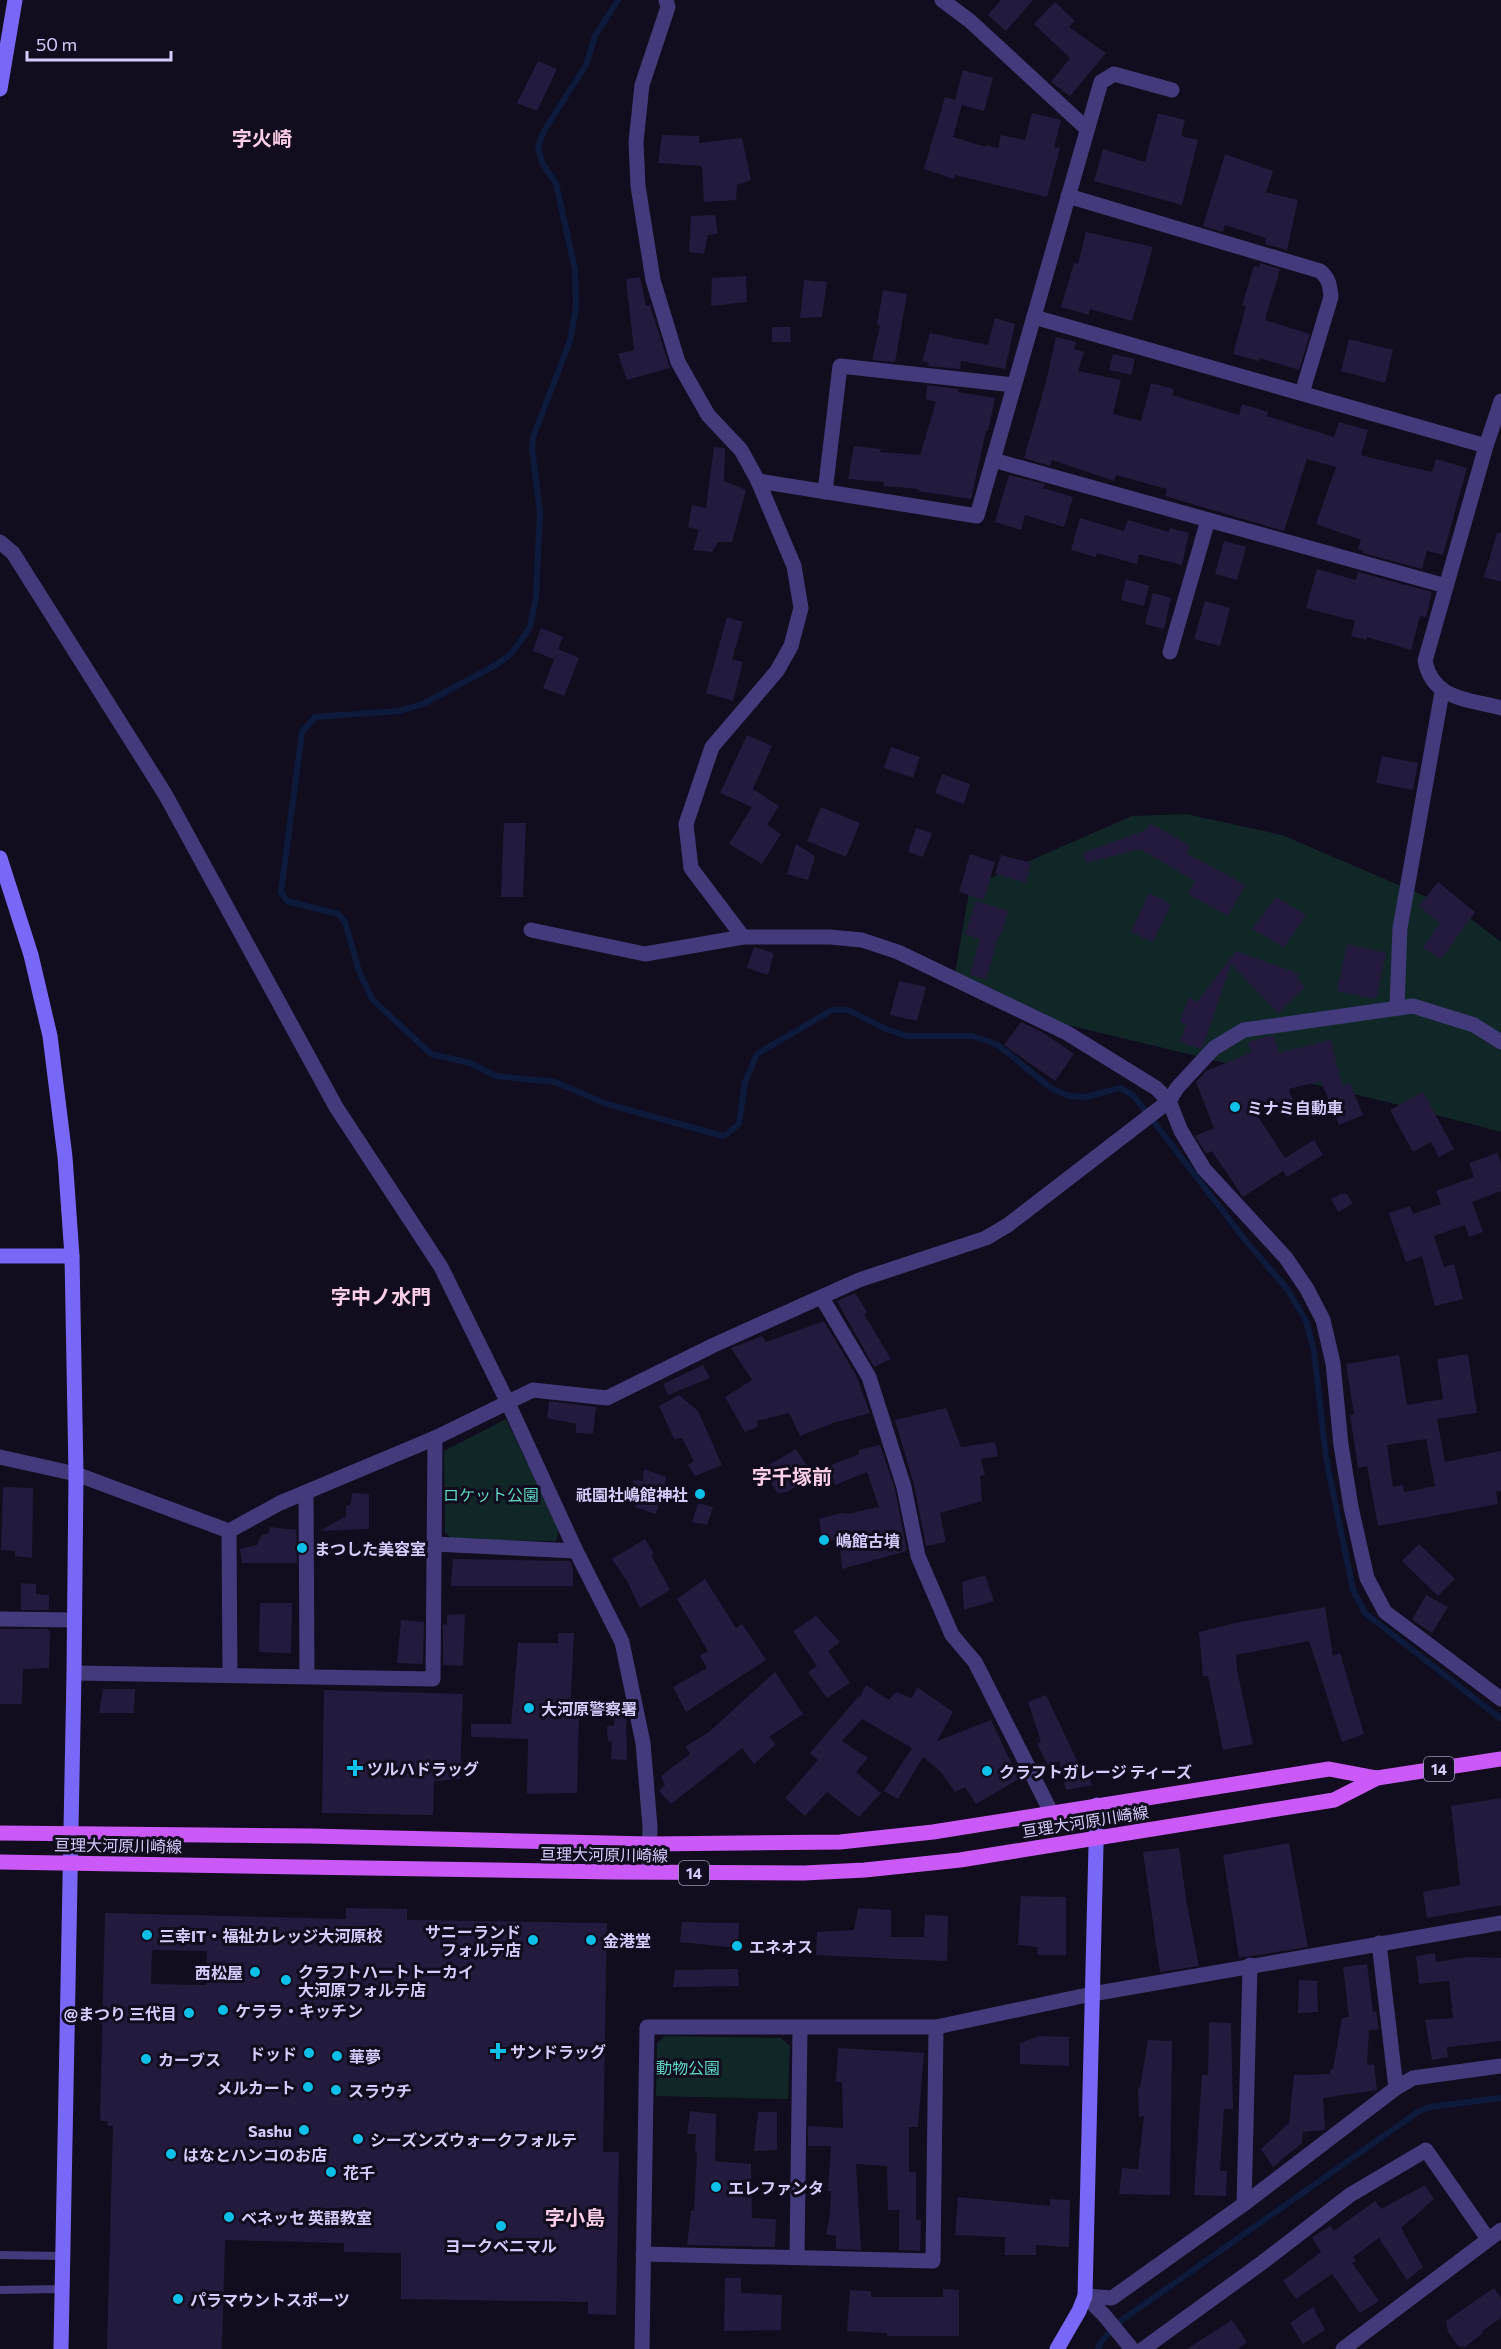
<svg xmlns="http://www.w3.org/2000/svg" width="1501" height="2349" viewBox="0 0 1501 2349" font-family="Commissioner,'Noto Sans JP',sans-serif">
  <rect width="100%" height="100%" fill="#110d1e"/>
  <g fill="#102627">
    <path d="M1186,814l96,21 180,77 39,30v190l-110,-29 -327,-79 -110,-45 16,-92 162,-71z"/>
    <path d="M506,1419l53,111 -3,11 -102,-1 -9,-7 -1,-82z"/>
    <path d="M665,2036l116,2 9,8 -2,53 -132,-3 1,-53z"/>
  </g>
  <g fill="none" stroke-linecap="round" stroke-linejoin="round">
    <g stroke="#0d1a3c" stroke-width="6">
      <path d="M618,0l-23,36 -9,29 -42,66 -6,15 4,17 14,20 19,87 1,37 -6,34 -37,96 -1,12 8,63 -4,85 -6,30 -18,26 -16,12 -73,39 -24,7 -84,6 -13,15 -21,160 6,9 51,13 7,8 14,49 13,28 59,55 39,9 26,13 59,6 52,22 116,32 5,-3 11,-9 6,-42 12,-28 75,-44h16l38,19 21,7h66l25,9 54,44 17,7 17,1 34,-9 13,7 113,146 42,49 18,31 8,30 12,107 27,132 12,23 136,106"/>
      <path d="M1097,2349l6,-10 19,-19 297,-209 11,-4 71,-9"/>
    </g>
  </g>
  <g fill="#241a3d" fill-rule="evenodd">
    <path d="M1001,0h32l-27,31 -18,-16z"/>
    <path d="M1055,2l20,19 -6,6 37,26 -36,43 -19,-14 19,-24 -36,-34z"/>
    <path d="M538,61l19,8 -20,42 -20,-8z"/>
    <path d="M963,70l30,8 -9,33 -22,-6 -9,32 33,10v-2l12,3 3,-13 24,5 7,-27 29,7 -7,27 6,1 -13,49 -92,-22 -1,4 -30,-10 21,-72 10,3z"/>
    <path d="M1158,113l27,7 -4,16 17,4 -16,65 -88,-24 9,-32 42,13z"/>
    <path d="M662,135l37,1v7l43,-5 9,42 -14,5 -1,15 -32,2 -2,-36 -44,-3z"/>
    <path d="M1225,154l48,17 -7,21 32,8 -11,50 -22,-6 1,-6 -41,-13 -2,7 -20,-6z"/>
    <path d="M715,215l3,19 -10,1 -4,19 -15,-2 2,-36z"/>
    <path d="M1086,232l67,15 -21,74 -42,-12 -1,6 -28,-8 13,-44 4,1z"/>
    <path d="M1260,263l20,6 -15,51 45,14 -11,36 -39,-12 -1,3 -26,-7 13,-48 -4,-1 12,-39 5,1z"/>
    <path d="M746,276l1,26 -36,4 1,-28z"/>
    <path d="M640,277l6,29 4,-1 20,63 -43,12 -9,-26 16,-4 -8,-71z"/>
    <path d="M804,280l23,2 -5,35 -22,1z"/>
    <path d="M883,290l24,4 -12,68 -23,-2 8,-34 -3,-1z"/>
    <path d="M995,318l20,6 -10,45 -44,-8 -1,8 -32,-3 1,-3 -7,-2 8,-28 58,12z"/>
    <path d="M772,327h18l1,15h-19z"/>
    <path d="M1056,337l20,5 -2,7 10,3 -6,19 43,9 -8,34 28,7 10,-38 23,6 -2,6 67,20 3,-11 26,8 -1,4 67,21 5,-15 29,8 -7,25 23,6 48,11 4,-13 31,9 -24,87 -16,-4 -5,18 -59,-16v-2l-5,-2 3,-9 -45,-16 20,-57 -29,-8 -23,72 -119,-35 2,-7 -51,-14 -2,6 -62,-21 -2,6 -26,-8 21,-72z"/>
    <path d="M1349,339l44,11 -8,33 -44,-12z"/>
    <path d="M1113,354l22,5 -4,16 -22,-5z"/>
    <path d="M927,385l31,4v3l37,6 -7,33h-2l-15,68 -53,-8 1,-2 -36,-3 1,-4 -36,-3 6,-33 27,3 -1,3 40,3 16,-53 -10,-3z"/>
    <path d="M714,447l11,1 -1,33 22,9 -14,52h-14l-6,10 -19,-2 6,-20 -11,-3 4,-22 14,3z"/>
    <path d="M1009,475l36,9 -2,4 30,9 -9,30 -39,-12 -4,15 -26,-8z"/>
    <path d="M1080,518l44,13 4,-11 41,12 1,-4 19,5 -7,32 -43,-11 -2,10 -40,-11 -1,4 -25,-7z"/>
    <path d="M1497,533h4v49l-17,-5z"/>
    <path d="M1224,541l22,6 -9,33 -22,-6z"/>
    <path d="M1317,569l39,11 2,-8 74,20 -6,25 -6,-1 -9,34 -44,-13 -1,3 -15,-4 4,-15 -49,-13z"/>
    <path d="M1126,579l23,7 -5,20 -23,-6z"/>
    <path d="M1153,593l18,5 -7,31 -19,-5z"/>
    <path d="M1205,601l25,7 -10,38 -26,-7z"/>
    <path d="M727,617l16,5 -11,37 11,3 -10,39 -27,-8z"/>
    <path d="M541,628l22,9 -5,12 21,9 -15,38 -21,-8 14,-36 -3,7 -21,-8z"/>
    <path d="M747,735l25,11 -19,43 26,17 -12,19 14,9 -19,30 -33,-20 23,-37 -32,-14z"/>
    <path d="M891,747l29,10 -7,21 -29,-10z"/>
    <path d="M1382,756l36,7 -5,27 -37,-7z"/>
    <path d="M942,774l28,10 -6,20 -29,-11z"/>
    <path d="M821,807l39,16 -14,34 -39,-16z"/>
    <path d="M504,823h22l-3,74h-22z"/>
    <path d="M1150,823l40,23 -4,7 59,32 -17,31 -40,-22 7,-13 -55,-32 -54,14 -3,-10 63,-23z"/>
    <path d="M916,828l16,5 -9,24 -15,-5z"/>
    <path d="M796,844l19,12 -7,24 -21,-6z"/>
    <path d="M970,854l25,8 -11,38 -25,-8z"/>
    <path d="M1001,855l30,8 -5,19 -31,-8z"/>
    <path d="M1438,882l37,30 -34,47 -18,-11 17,-25 -21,-17z"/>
    <path d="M1149,893l22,11 -18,38 -22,-10z"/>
    <path d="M1276,897l30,18 -22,32 -32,-18z"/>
    <path d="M976,901l32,10 -7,24 -2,-1 -13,45 -16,-4 10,-36 -15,-5z"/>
    <path d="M1347,944l39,9 -10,46 -39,-8z"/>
    <path d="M754,947l20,6 -6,22 -21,-7z"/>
    <path d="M1236,951l64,23 -3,4 8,9 -27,26 -47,-49 -28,82 -3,3 -20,-7 6,-18 -6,-2 9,-25 8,5z"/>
    <path d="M899,981l27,6 -9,34 -27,-6z"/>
    <path d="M1021,1022l21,10 32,22 -19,27 -51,-36z"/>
    <path d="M1269,1036h5l5,17 52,-13 11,46 8,-3 13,32 -24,10 -18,-44 -32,8 4,12 -38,11 30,46 29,-18 9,15 -36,22 -4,-6 -40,26 -31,-46 -6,3 -11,-18 19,-8 -18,-46 10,-11 45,-18 -3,-11z"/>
    <path d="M1423,1092l31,57 -15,8 -8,-15 -18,10 -23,-42z"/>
    <path d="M1497,1153l4,11v27l-29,11 11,30 -14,5 -4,-12 -31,11 10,31 10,-3 9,35 -28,7 -13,-50 -16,6 -17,-49 21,-7 3,8 28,-10 -5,-13 38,-14 -5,-14z"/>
    <path d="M1341,1194h6l6,10 -15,8 -7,-13z"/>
    <path d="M855,1293l12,19 -3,2 27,45 -17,8 -37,-66z"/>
    <path d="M824,1321l32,54 14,38 -37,10 -33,13 -11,-23 -32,8 1,6 -13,5 -20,-35 27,-17 -21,-32 31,-12 4,6z"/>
    <path d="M1468,1354l9,59 -40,6 8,43 56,-11v40h-5l2,13 -120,22 -11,-60 -9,2 -8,-53 4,-1 -8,-50 53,-9 8,50 36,-6 -6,-40zM1426,1439l9,47 -31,6 -1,-7 -10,2 -6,-42z"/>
    <path d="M703,1365l7,13 -42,17 -5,-11z"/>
    <path d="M679,1395l19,16 24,54 -27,11 -7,-11 6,-4 -12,-23 -8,1 -15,-33z"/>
    <path d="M549,1401l47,6 -3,27 -17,-1v-9l-29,-6z"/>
    <path d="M946,1408l15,39 34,-5 3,14 -17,3 4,16 -5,1 2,25 -42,12 6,29 -20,4 -12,-61 -19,-65z"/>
    <path d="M880,1445l15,44 12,62 -65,18 -3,-31 -16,6 -4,-25 22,-6 6,1 32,-7 -12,-35 -32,13 -6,-19 30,-12v-4z"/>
    <path d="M796,1449l17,26 -26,17 -10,1 -9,-16 4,-5 -3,-7z"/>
    <path d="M644,1469l22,8 -1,7 9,1 -14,6 2,1 -6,22 -21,-7 4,-11 -10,-1 5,-15 9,1z"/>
    <path d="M3,1487l30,1 -1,70 -17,-2v-5l-14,-1z"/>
    <path d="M352,1493l17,1v35l-49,2 26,-15v-10l5,-2z"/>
    <path d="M698,1503l15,4 -6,18 -15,-3z"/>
    <path d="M270,1527l26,3 1,33h-55l-2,-14 17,-4 4,-10 8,-2z"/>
    <path d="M645,1539l9,15 -3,1 19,35 -30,18 -13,-27 -15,-22z"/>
    <path d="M1419,1544l36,35 -17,17 -36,-35z"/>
    <path d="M453,1559l117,2 3,7v18h-122z"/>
    <path d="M985,1575l9,26 -30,9 -2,-28z"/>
    <path d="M705,1579l31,49 6,-4 24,36 -80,52 -13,-25 34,-19 -7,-12 8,-5 -31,-52z"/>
    <path d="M21,1583l15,1v10l13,1v15h-28z"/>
    <path d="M1426,1595l22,12 -16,26 -20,-13z"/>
    <path d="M260,1603h32l-1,50 -32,-1z"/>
    <path d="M1325,1607l8,49 7,-3 24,81 -22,8 -33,-101 -73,14 1,15 16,74 -30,6 -15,-74h-5l-4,-44 40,-10z"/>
    <path d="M465,1614l-2,52 -20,-1v-41l4,1v-10z"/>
    <path d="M816,1616l24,26 -12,9 22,32 -23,15 -19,-26 9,-6 -24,-35z"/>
    <path d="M401,1620l23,2 -1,42 -26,-1z"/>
    <path d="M0,1629h48l2,3 -1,36 -26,1 -1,35h-22z"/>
    <path d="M558,1633h16l-4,80h9l-2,80 -50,1 1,-55 -57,-2v-13h40l7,-81h40z"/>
    <path d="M775,1672l28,42 -34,23 7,7 -22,20 -12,-16 -71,56 -12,-13 6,-6 -4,-9 29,-22 -4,-8 23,-14z"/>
    <path d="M866,1685l23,15 7,-8 16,6 5,-11 36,25 -16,29 54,-21 28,59 -43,25 -11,-17 -10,5 -14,-20 -18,-15 -25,42 -14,-8 28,-43 -50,-29 -20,22 26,17 -12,14 25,21 -22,24 -32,-25 -22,24 -20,-18 33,-38 -8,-7 49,-57 1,2z"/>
    <path d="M103,1689h32l-1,24h-35z"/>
    <path d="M324,1690l139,4 -3,85 -26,2 -1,34 -111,-2z"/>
    <path d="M1046,1695l36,76 5,-1 5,15 -26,5 -7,-29 -11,5 -11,-23 4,-1 -13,-40z"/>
    <path d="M616,1708h10l1,52 -16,-1 1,-17 -4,-1 -1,-15h7z"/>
    <path d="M1501,1798v107l-74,13 -4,-26 37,-7 -9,-79z"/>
    <path d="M1289,1843l19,104 -69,11 -16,-103z"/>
    <path d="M1179,1848l8,57 12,61 -39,6 -17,-120z"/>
    <path d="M1021,1896l45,1v58h-28l-1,-8 -19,-2z"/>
    <path d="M346,1908l61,1v11l200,3 -4,229h16l-3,163 -28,-1v-12l-187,-3v-46l-57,-1v-9l-119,-3 -3,109h-115l6,-223h-5l-1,-5h-7l5,-208 241,6zM152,1950l55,1 -1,34 -55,-1z"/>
    <path d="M858,1908l33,2v27h33l1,-22 23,1 -1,45 -131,-6 1,-23 37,-2z"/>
    <path d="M682,1922l57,1 -1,25 -58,-6z"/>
    <path d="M1435,1953l1,9 32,-5 33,1v83l-54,6 1,10 -16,3 -7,-40 28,-2 -4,-37 -30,3 -3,-28z"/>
    <path d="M1367,1964l6,48 3,-1 3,18 -10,1 -2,35 7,-1 3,26 -54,8 2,32 -22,2 -1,11 -29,24 -12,-18 28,-26 5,-48 36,-1v-4l3,-1 9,-51 7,-1 -6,-50z"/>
    <path d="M738,1969l1,17 -66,1 2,-17z"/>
    <path d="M1299,1980l18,1 1,31 -20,1z"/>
    <path d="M1209,2022l22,1 2,86h-9l-4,62h7l-1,25 -32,-1 8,-120h6z"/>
    <path d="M1039,2036l30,1v29l-49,-2v-21z"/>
    <path d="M1148,2040l24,1 -2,154 -51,-1 3,-26 16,1 6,-53 -5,1 -1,-29h2z"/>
    <path d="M838,2048l86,5 -6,74h-9v45h7v48h5l-1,31 -21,-1v-40h-11l-1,-44 -31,-2 5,86 -25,-1v-13l-10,-2 4,-19 1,-24h-3l3,-45h-23v-20l35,2 -1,-46h-6z"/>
    <path d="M690,2111l26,3 -1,47 36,3 1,54 24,1 -1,28 -88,-2 4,-34h3l3,-58h-2l1,-19h-9z"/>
    <path d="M758,2112h19v38l-23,1z"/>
    <path d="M1425,2185l9,14 -33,29 22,39 -16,13 -28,-42 -26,19 3,4 -4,2 27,38 -19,12 -28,-39 -36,25 -13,-18 38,-29 -9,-15 18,-11 4,5 41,-30 6,8z"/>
    <path d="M958,2197l92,9v-7l20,1 -1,47 -33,-2v10h-31v-18l-50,-2z"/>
    <path d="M725,2278h16v15l41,2 -1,35 -57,1z"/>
    <path d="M1494,2288l7,10v20l-19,13 1,2 -18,14 -7,-1 -10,-14 -2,-11z"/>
    <path d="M943,2289l16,1v46h-72v-3l-40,-2 3,-41 21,1v6h72z"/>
    <path d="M1313,2307l12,23 -22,14 -13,-21z"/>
    <path d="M1232,2320l15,22 -9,7h-51z"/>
  </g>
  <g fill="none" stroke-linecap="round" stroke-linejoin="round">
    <g stroke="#423a7a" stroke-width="8">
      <path d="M0,2255l63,1"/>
      <path d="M0,2290l61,-1"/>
    </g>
    <g stroke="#423a7a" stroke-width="15">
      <path d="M666,0l2,7 -26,78 -6,57 2,44 15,94 25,82 30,53 33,35 17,31 36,85 7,42 -10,38 -14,25 -65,76 -26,77 5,44 52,69"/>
      <path d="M942,0l28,21 117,108"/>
      <path d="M1068,196l252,75c9,7 10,15 11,26l-29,96"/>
      <path d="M1034,317l452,129 -61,215c8,39 43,38 76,47"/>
      <path d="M1486,446l15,-45"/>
      <path d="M993,460l453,126"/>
      <path d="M758,481l219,35 124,-434 13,-8 58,16"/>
      <path d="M825,492l15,-126 174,19"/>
      <path d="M0,542l13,11 152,241 171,313 105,160 67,136 68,148 46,91 21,101 7,84 -1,45"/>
      <path d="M1170,652l38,-132"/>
      <path d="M531,930l114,24 98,-17h87l32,3 36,12 169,81 89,55 13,13 12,30 23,38 82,89 21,31 16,31 10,43 8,82 10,62 16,71 18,34 116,87"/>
      <path d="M1397,1006l3,-78 42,-236"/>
      <path d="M822,1298l47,79 35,110 14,69 34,79 23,27 76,150"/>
      <path d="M0,1457l76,17 153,57 51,-28 155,-65 98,-48 74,8 107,-53 145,-65 127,-42 22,-13 161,-124 8,-13 37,-40 30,-18 169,-24 61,19 27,17"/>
      <path d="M306,1492l1,184"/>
      <path d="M229,1531l1,144"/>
      <path d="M434,1544l142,7"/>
      <path d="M0,1619l74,1"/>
      <path d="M74,1673l359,6 2,-241"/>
      <path d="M1379,1943l17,145"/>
      <path d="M1244,2204l6,-239"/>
      <path d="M643,2254l290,7 3,-234"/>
      <path d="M797,2257l3,-228"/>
      <path d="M1085,2296l27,2 132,-94 152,-116 17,-10 88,-12"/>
      <path d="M1085,2296l19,19 28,34"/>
      <path d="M642,2349l5,-322h289l156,-33 409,-71"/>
      <path d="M1143,2349l120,-87 87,-67 76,-45 62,89"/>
      <path d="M1343,2349l158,-119"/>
    </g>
    <g stroke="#7968f7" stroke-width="15">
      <path d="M0,89l15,-89"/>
      <path d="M0,858l31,97 19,81 15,121 7,99"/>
      <path d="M0,1256h72l4,218 -2,199 -13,676"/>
      <path d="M1057,2349l22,-38 6,-15 12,-491"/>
    </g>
    <g stroke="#ca59f7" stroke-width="15">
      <path d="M0,1833l311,3 339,8 190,-2 93,-10 396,-63 48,9"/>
      <path d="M0,1862l613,10 191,1 61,-3 95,-10 374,-60 43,-22 124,-19"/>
    </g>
  </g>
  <g fill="#0cbfe9" stroke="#110d1e" stroke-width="2">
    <circle cx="1235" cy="1107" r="6"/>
    <circle cx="700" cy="1494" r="6"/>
    <circle cx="824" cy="1540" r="6"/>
    <circle cx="302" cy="1548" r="6"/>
    <circle cx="529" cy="1708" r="6"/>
    <path d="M352 1759h6v6h6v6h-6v6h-6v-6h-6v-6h6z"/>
    <circle cx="987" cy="1771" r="6"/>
    <circle cx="147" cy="1935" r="6"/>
    <circle cx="533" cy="1940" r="6"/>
    <circle cx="591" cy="1940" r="6"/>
    <circle cx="737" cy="1946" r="6"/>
    <circle cx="255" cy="1972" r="6"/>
    <circle cx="286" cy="1980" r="6"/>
    <circle cx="223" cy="2010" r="6"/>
    <circle cx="189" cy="2013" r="6"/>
    <path d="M495 2042h6v6h6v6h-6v6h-6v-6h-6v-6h6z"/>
    <circle cx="309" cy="2053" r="6"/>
    <circle cx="337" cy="2056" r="6"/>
    <circle cx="146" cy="2059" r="6"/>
    <circle cx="308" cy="2087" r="6"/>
    <circle cx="336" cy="2090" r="6"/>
    <circle cx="304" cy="2130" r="6"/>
    <circle cx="358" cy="2139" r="6"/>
    <circle cx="171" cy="2154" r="6"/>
    <circle cx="331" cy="2172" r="6"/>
    <circle cx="716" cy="2187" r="6"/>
    <circle cx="229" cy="2217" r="6"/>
    <circle cx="501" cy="2226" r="6"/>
    <circle cx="178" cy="2299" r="6"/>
  </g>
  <g text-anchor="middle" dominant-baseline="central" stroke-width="6" stroke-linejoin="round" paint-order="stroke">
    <g fill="#110d1e" stroke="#9b93b9" stroke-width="1.5">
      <rect x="1424" y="1757" width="30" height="24" rx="4.5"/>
      <rect x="679" y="1861" width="30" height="24" rx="4.5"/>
    </g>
    <g font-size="15" font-weight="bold" fill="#d6ccfc">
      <text x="1439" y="1769">14</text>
      <text x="694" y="1873">14</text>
    </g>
    <g font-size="16" font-weight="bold" fill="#d6ccfc" stroke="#110d1e" text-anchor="start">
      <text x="1247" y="1107">ミナミ自動車</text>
      <text x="688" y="1494" text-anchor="end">祇園社嶋館神社</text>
      <text x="836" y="1540">嶋館古墳</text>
      <text x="314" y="1548">まつした美容室</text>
      <text x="541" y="1708">大河原警察署</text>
      <text x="367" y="1768">ツルハドラッグ</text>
      <text x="999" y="1771">クラフトガレージ ティーズ</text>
      <text x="521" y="1931" text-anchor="end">サニーランド<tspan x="521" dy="18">フォルテ店</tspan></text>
      <text x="159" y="1935">三幸IT・福祉カレッジ大河原校</text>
      <text x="603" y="1940">金港堂</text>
      <text x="749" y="1946">エネオス</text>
      <text x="298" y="1971">クラフトハートトーカイ<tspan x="298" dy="18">大河原フォルテ店</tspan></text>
      <text x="243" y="1972" text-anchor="end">西松屋</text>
      <text x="235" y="2010">ケララ・キッチン</text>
      <text x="177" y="2013" text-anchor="end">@まつり 三代目</text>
      <text x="510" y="2051">サンドラッグ</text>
      <text x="297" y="2053" text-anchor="end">ドッド</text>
      <text x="349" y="2056">華夢</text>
      <text x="158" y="2059">カーブス</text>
      <text x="296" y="2087" text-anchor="end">メルカート</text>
      <text x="348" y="2090">スラウチ</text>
      <text x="292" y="2130" text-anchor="end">Sashu</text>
      <text x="370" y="2139">シーズンズウォークフォルテ</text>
      <text x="183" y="2154">はなとハンコのお店</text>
      <text x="343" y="2172">花千</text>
      <text x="728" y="2187">エレファンタ</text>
      <text x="241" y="2217">ベネッセ 英語教室</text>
      <text x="501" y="2245" text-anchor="middle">ヨークベニマル</text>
      <text x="190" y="2299">パラマウントスポーツ</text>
    </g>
    <g font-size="16" fill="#5dd8c4" stroke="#110d1e">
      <text x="491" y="1494">ロケット公園</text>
      <text x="688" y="2067">動物公園</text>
    </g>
    <g font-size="16" fill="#d6ccfc" stroke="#110d1e">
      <text transform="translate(1085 1821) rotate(-9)">亘理大河原川崎線</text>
      <text transform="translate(118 1845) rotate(1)">亘理大河原川崎線</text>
      <text transform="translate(604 1854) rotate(1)">亘理大河原川崎線</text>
    </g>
    <g font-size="20" font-weight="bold" fill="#fdcee7" stroke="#110d1e">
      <text x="262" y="138">字火崎</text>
      <text x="381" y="1296">字中ノ水門</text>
      <text x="792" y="1476">字千塚前</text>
      <text x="575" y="2217">字小島</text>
    </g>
  </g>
  <path d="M27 51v9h144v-9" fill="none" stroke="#d6ccfc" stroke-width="3"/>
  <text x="36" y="51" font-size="18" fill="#d6ccfc" stroke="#110d1e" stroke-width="4.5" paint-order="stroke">50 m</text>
</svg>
